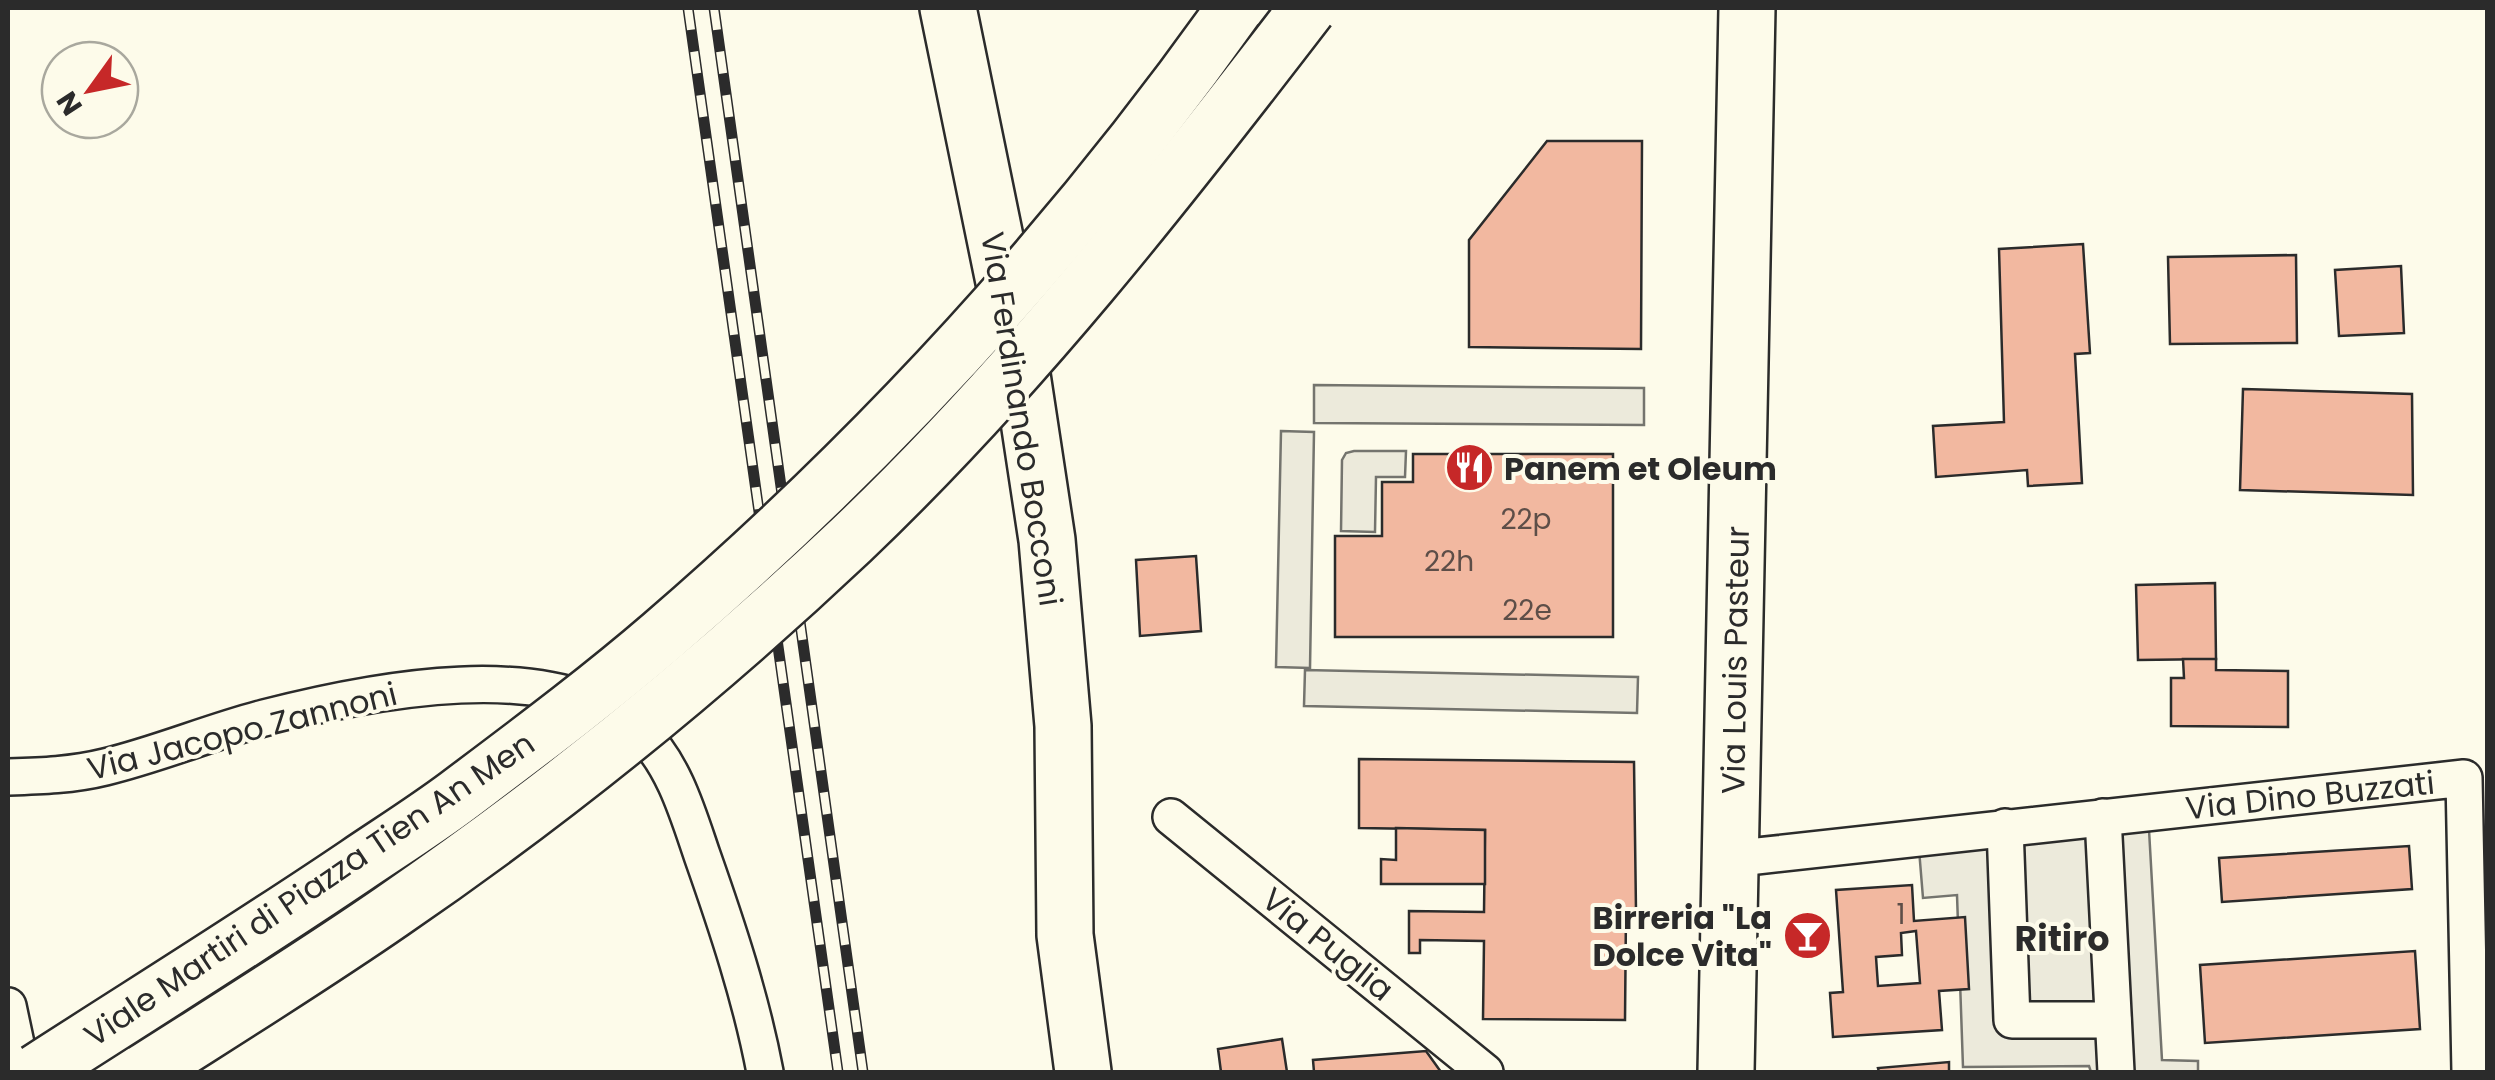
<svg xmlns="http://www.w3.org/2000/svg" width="2495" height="1080" viewBox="0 0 2495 1080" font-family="Poppins,sans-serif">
  <rect width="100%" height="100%" fill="#fdfbea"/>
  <g fill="#eceadb" stroke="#74746e" stroke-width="2.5">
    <path d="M1314,385l330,3v37l-330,-2z"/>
    <path d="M1281,431l33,1 -4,236 -34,-1z"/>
    <path d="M1354,451h52l-1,26h-29l-1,55 -34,-1 1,-71 4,-7z"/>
    <path d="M1305,670l333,7 -1,36 -333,-7z"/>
    <path d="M2148,812l14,248 36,1v11h-107l-2,-6 -126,1 -6,-172 -34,3 -5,-61z"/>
  </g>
  <g fill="#f2b8a0" stroke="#2b2b2b" stroke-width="2.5" fill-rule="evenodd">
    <path d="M1547,141h95l-1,208 -172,-2v-107z"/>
    <path d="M2083,244l7,109 -15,1 7,129 -54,3 -1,-16 -91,7 -3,-51 71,-4 -5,-173z"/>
    <path d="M2296,255l1,88 -127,1 -2,-87z"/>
    <path d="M2401,266l3,67 -65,3 -4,-66z"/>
    <path d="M2243,389l169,5 1,101 -173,-5z"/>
    <path d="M1413,454h200v183h-278v-101h47v-54h31z"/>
    <path d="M1196,556l5,75 -61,5 -4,-76z"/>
    <path d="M2215,583l1,76 -78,1 -2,-75z"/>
    <path d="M2183,659h33v11l72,1v56l-117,-1v-48h13z"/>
    <path d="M1359,759l275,3 2,149h-10l-1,109 -142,-1 1,-78 -64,-1v13h-11v-42l75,1 1,-82 -126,-2z"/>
    <path d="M1396,828l89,2v54h-104v-25l15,1z"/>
    <path d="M2409,846l3,43 -190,13 -3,-44z"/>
    <path d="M1912,885l2,36 51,-4 4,72 -30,2 3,39 -109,7 -3,-44 13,-1 -7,-102zM1916,931l4,52 -42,3 -2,-29 26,-2 -1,-22z"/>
    <path d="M2415,951l5,78 -215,14 -5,-78z"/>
    <path d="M1282,1039l5,33h-66l-3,-23z"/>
    <path d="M1426,1051l15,21h-127l-1,-12z"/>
    <path d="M1949,1062v10h-70l-1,-4z"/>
  </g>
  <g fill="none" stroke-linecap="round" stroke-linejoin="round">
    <defs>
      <g id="minor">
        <path d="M8,777c32,-1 65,-2 97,-10 54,-13 105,-35 159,-49 101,-26 294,-67 378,16 32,31 46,80 60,121 25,71 49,143 63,217"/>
        <path d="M1171,817l314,255"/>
        <path d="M2103,817l13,255"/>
        <path d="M2005,827l7,193h101"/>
        <path d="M1730,859l734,-81 6,294"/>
        <path d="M8,1006l14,66"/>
      </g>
      <g id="primary">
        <path d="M948,8l71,347 28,185 16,186 2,209 18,137"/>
        <path d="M1726,1072l21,-1064"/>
      </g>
    </defs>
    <use href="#minor" stroke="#2b2b2b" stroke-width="40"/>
    <use href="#primary" stroke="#2b2b2b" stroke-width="60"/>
    <use href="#minor" stroke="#fdfbea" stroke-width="35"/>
    <use href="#primary" stroke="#fdfbea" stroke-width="55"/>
    <defs>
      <g id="rail">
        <path d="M688,8l150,1064"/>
        <path d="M714,8l149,1064"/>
      </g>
    </defs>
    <use href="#rail" stroke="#2b2b2b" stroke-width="11"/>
    <use href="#rail" stroke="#fdfbea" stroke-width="8" stroke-dasharray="22" stroke-linecap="butt"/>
    <defs>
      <g id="trunk-bridge">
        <path d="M37,1072c107,-69 215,-136 320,-207 34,-23 69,-45 101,-69 69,-52 139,-104 204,-160 215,-185 409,-397 573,-628"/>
        <path d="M144,1072c83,-53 167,-105 248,-161 162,-111 316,-236 459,-371 170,-162 315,-347 457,-532"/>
      </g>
    </defs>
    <use href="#trunk-bridge" stroke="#2b2b2b" stroke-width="60" stroke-linecap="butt"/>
    <use href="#trunk-bridge" stroke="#fdfbea" stroke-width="55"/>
  </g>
  <defs>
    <symbol id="restaurant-disc" viewBox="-11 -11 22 22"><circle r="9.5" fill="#c62828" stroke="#fdfbea"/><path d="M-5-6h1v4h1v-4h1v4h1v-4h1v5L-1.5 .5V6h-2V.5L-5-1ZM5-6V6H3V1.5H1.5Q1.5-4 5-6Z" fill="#fff"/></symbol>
    <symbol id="bar-disc" viewBox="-11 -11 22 22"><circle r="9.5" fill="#c62828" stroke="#fdfbea"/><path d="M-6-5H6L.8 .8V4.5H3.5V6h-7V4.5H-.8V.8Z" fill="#fff"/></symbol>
  </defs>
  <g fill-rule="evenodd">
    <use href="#restaurant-disc" x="1442" y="440" width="55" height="55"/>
    <use href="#bar-disc" x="1780" y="908" width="55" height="55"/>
  </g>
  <g text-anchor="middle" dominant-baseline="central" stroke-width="8" stroke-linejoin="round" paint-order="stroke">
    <g font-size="28" fill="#5d4e48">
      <text x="1526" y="519">22p</text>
      <text x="1449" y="561">22h</text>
      <text x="1527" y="610">22e</text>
      <text x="1901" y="914">1</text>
    </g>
    <g font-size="32" fill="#2b2b2b" stroke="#fdfbea">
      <text transform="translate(1022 419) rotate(81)">Via Ferdinando Bocconi</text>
      <text transform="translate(1735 660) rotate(-89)">Via Louis Pasteur</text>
      <text transform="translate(242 731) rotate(-14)">Via Jacopo Zannoni</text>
      <text transform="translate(2310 795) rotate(-6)">Via Dino Buzzati</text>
      <text transform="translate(309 889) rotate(-34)">Viale Martiri di Piazza Tien An Men</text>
      <text transform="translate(1328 944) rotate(39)">Via Puglia</text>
    </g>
    <g font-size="32" font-weight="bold" fill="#2b2b2b" stroke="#fdfbea" text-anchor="start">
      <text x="1504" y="468">Panem et Oleum</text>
      <text x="1772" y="917" text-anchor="end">Birreria "La<tspan x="1772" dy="37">Dolce Vita"</tspan></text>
    </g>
    <g font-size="35" font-weight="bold" fill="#2b2b2b" stroke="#fdfbea">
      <text x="2062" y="938">Ritiro</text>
    </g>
  </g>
  <rect width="2495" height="1080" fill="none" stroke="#2b2b2b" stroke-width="20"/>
  <g transform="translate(90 90) rotate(237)"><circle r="48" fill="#fdfbea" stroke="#a9a89e" stroke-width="2.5"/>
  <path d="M0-8L18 38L0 25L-18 38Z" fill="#c62828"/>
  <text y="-15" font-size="28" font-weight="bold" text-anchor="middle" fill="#2b2b2b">N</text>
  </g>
</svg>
